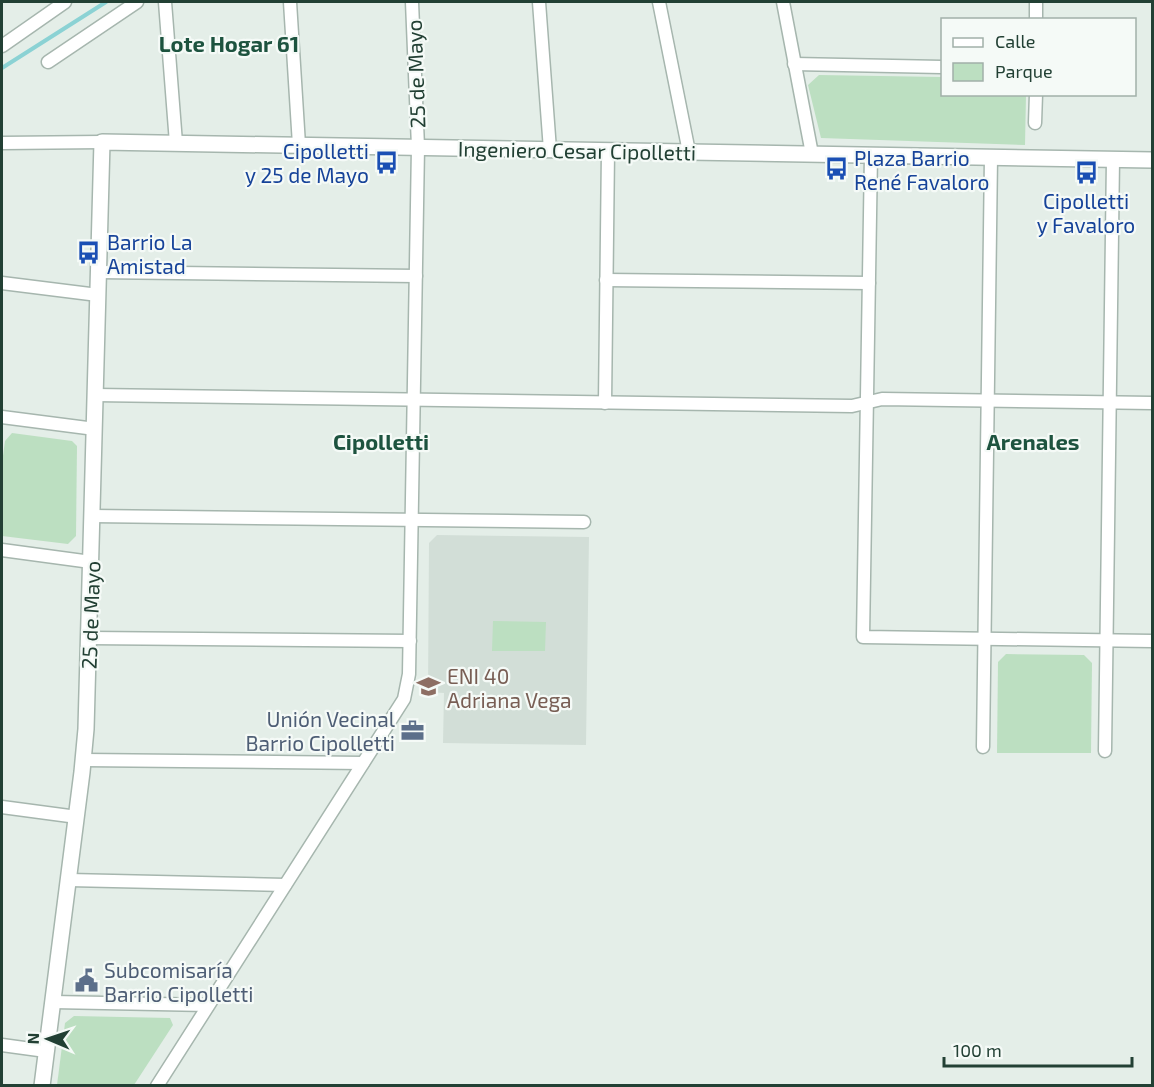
<svg xmlns="http://www.w3.org/2000/svg" width="1154" height="1087" viewBox="0 0 1154 1087" font-family="'Exo 2',sans-serif">
  <rect width="100%" height="100%" fill="#e4eee8"/>
  <path fill="#d2ded7" d="M437,535l152,2 -3,208 -143,-2 1,-50 -16,-1 1,-149z"/>
  <g fill="#bcdfc1">
    <path d="M819,75l123,2v17l84,1 -1,50 -204,-7 -13,-53z"/>
    <path d="M12,433l60,8 5,5 -1,90 -8,8 -66,-8v-73l3,-22z"/>
    <path d="M493,621l53,1 -1,29h-53z"/>
    <path d="M1006,654l78,1 8,8 -1,90h-94l1,-91z"/>
    <path d="M74,1016l96,2 3,7 -39,60h-77l8,-62z"/>
  </g>
  <g fill="none" stroke-linecap="round" stroke-linejoin="round">
    <path stroke="#8bd2d4" stroke-width="4" d="M2,68l104,-66"/>
    <defs>
      <g id="minor">
        <path d="M165,2l11,141"/>
        <path d="M290,2l9,143"/>
        <path d="M539,2l11,148"/>
        <path d="M659,2l30,150"/>
        <path d="M783,2l29,152"/>
        <path d="M1036,2v18"/>
        <path d="M2,46l63,-44"/>
        <path d="M48,62l89,-60"/>
        <path d="M794,64l148,3"/>
        <path d="M1035,123l1,-29"/>
        <path d="M2,143l100,-1"/>
        <path d="M871,155l-8,482 289,4"/>
        <path d="M99,272l317,4"/>
        <path d="M606,280l263,3"/>
        <path d="M2,283l96,12"/>
        <path d="M95,395l757,11 30,-7 270,4"/>
        <path d="M605,403l3,-252"/>
        <path d="M2,417l93,12"/>
        <path d="M92,516l492,6"/>
        <path d="M2,550l89,12"/>
        <path d="M89,638l321,3"/>
        <path d="M983,747l8,-590"/>
        <path d="M1105,751l8,-592"/>
        <path d="M84,760l279,3"/>
        <path d="M2,807l75,10"/>
        <path d="M69,880l216,5"/>
        <path d="M53,1002l155,3"/>
        <path d="M2,1045l44,6"/>
        <path d="M157,1086l247,-387 5,-25 9,-527 -6,-145"/>
      </g>
      <path id="tertiary" d="M42,1086l40,-314 4,-43 16,-587 1050,18"/>
    </defs>
    <use href="#minor" stroke="#a6b6ae" stroke-width="15"/>
    <use href="#tertiary" stroke="#a6b6ae" stroke-width="18"/>
    <use href="#minor" stroke="#fff" stroke-width="12"/>
    <use href="#tertiary" stroke="#fff" stroke-width="15"/>
  </g>
  <defs>
    <symbol id="bus-bare" viewBox="-9 -9 18 18"><path d="M-5-6H5V4H4V6H2V4H-2V6H-4V4H-5ZM-3.5-4V0h7V-4ZM-3.5 1.2v1.5H-2V1.2ZM2 1.2v1.5H3.5V1.2Z" fill="#1a4fb4" stroke="#f5faf7" stroke-width="2.5" paint-order="stroke"/></symbol>
    <symbol id="school-bare" viewBox="-9 -9 18 18"><path d="M0-5L7-2L0 1L-7-2ZM-4 1L0 2.5L4 1V4Q0 6-4 4Z" fill="#8d6e63" stroke="#f5faf7" stroke-width="2.5" paint-order="stroke"/></symbol>
    <symbol id="office-bare" viewBox="-9 -9 18 18"><path d="M-6-3h4V-5.5h4V-3h4V5H-6ZM-1-4.5V-3h2v-1.5ZM-6 0V1H6V0Z" fill="#5c6f8a" stroke="#f5faf7" stroke-width="2.5" paint-order="stroke"/></symbol>
    <symbol id="civic-bare" viewBox="-9 -9 18 18"><path d="M-.6-6.5H3V-4.5H.6V-3L4-1V1h2V6H-6V1h2V-1L-.6-3ZM-1.2 2.5V6h2.4V2.5Z" fill="#5c6f8a" stroke="#f5faf7" stroke-width="2.5" paint-order="stroke"/></symbol>
  </defs>
  <g fill-rule="evenodd">
    <use href="#bus-bare" x="370" y="146" width="33" height="33"/>
    <use href="#bus-bare" x="820" y="152" width="33" height="33"/>
    <use href="#bus-bare" x="1070" y="156" width="33" height="33"/>
    <use href="#bus-bare" x="72" y="236" width="33" height="33"/>
    <use href="#school-bare" x="412" y="670" width="33" height="33"/>
    <use href="#office-bare" x="396" y="714" width="33" height="33"/>
    <use href="#civic-bare" x="70" y="964" width="33" height="33"/>
  </g>
  <g text-anchor="middle" dominant-baseline="central" stroke-width="4.5" stroke-linejoin="round" paint-order="stroke">
    <g font-size="21" fill="#224034" stroke="#f5faf7">
      <text transform="translate(415 74) rotate(-92)">25 de Mayo</text>
      <text transform="translate(577 150) rotate(1)">Ingeniero Cesar Cipolletti</text>
      <text transform="translate(90 615) rotate(-88)">25 de Mayo</text>
    </g>
    <g font-size="21" fill="#164399" stroke="#f5faf7" text-anchor="start">
      <text x="369" y="150" text-anchor="end">Cipolletti<tspan x="369" dy="24">y 25 de Mayo</tspan></text>
      <text x="854" y="157">Plaza Barrio<tspan x="854" dy="24">René Favaloro</tspan></text>
      <text x="1086" y="200" text-anchor="middle">Cipolletti<tspan x="1086" dy="24">y Favaloro</tspan></text>
      <text x="107" y="241">Barrio La<tspan x="107" dy="24">Amistad</tspan></text>
    </g>
    <g font-size="21" fill="#785e54" stroke="#f5faf7" text-anchor="start">
      <text x="447" y="675">ENI 40<tspan x="447" dy="24">Adriana Vega</tspan></text>
    </g>
    <g font-size="21" fill="#4e5e75" stroke="#f5faf7" text-anchor="end">
      <text x="395" y="718">Unión Vecinal<tspan x="395" dy="24">Barrio Cipolletti</tspan></text>
      <text x="104" y="969" text-anchor="start">Subcomisaría<tspan x="104" dy="24">Barrio Cipolletti</tspan></text>
    </g>
    <g font-size="22" font-weight="bold" fill="#1d533f" stroke="#f5faf7">
      <text x="229" y="43">Lote Hogar 61</text>
      <text x="381" y="441">Cipolletti</text>
      <text x="1033" y="441">Arenales</text>
    </g>
  </g>
  <rect width="1154" height="1087" fill="none" stroke="#224034" stroke-width="6"/>
  <rect x="941" y="18" width="195" height="78" fill="#f5faf7" stroke="#a1b0a9" stroke-width="1.5"/>
  <rect x="953" y="38" width="30" height="9" fill="#ffffff" stroke="#a1b0a9" stroke-width="1.5"/>
  <text x="995" y="48" font-size="18" fill="#224034">Calle</text>
  <rect x="953" y="63" width="30" height="18" fill="#bcdfc1" stroke="#a1b0a9" stroke-width="1.5"/>
  <text x="995" y="78" font-size="18" fill="#224034">Parque</text>
  <g transform="translate(48 1039) rotate(272)" stroke="#f5faf7" stroke-width="4.5" paint-order="stroke">
  <path d="M0-4.5L10 22L0 15L-10 22Z" fill="#224034"/>
  <text y="-9" font-size="16" font-weight="bold" text-anchor="middle" fill="#224034">N</text>
  </g>
  <path d="M944 1057v9h188v-9" fill="none" stroke="#224034" stroke-width="3"/>
  <text x="953" y="1057" font-size="18" fill="#224034" stroke="#f5faf7" stroke-width="4.5" paint-order="stroke">100 m</text>
</svg>
